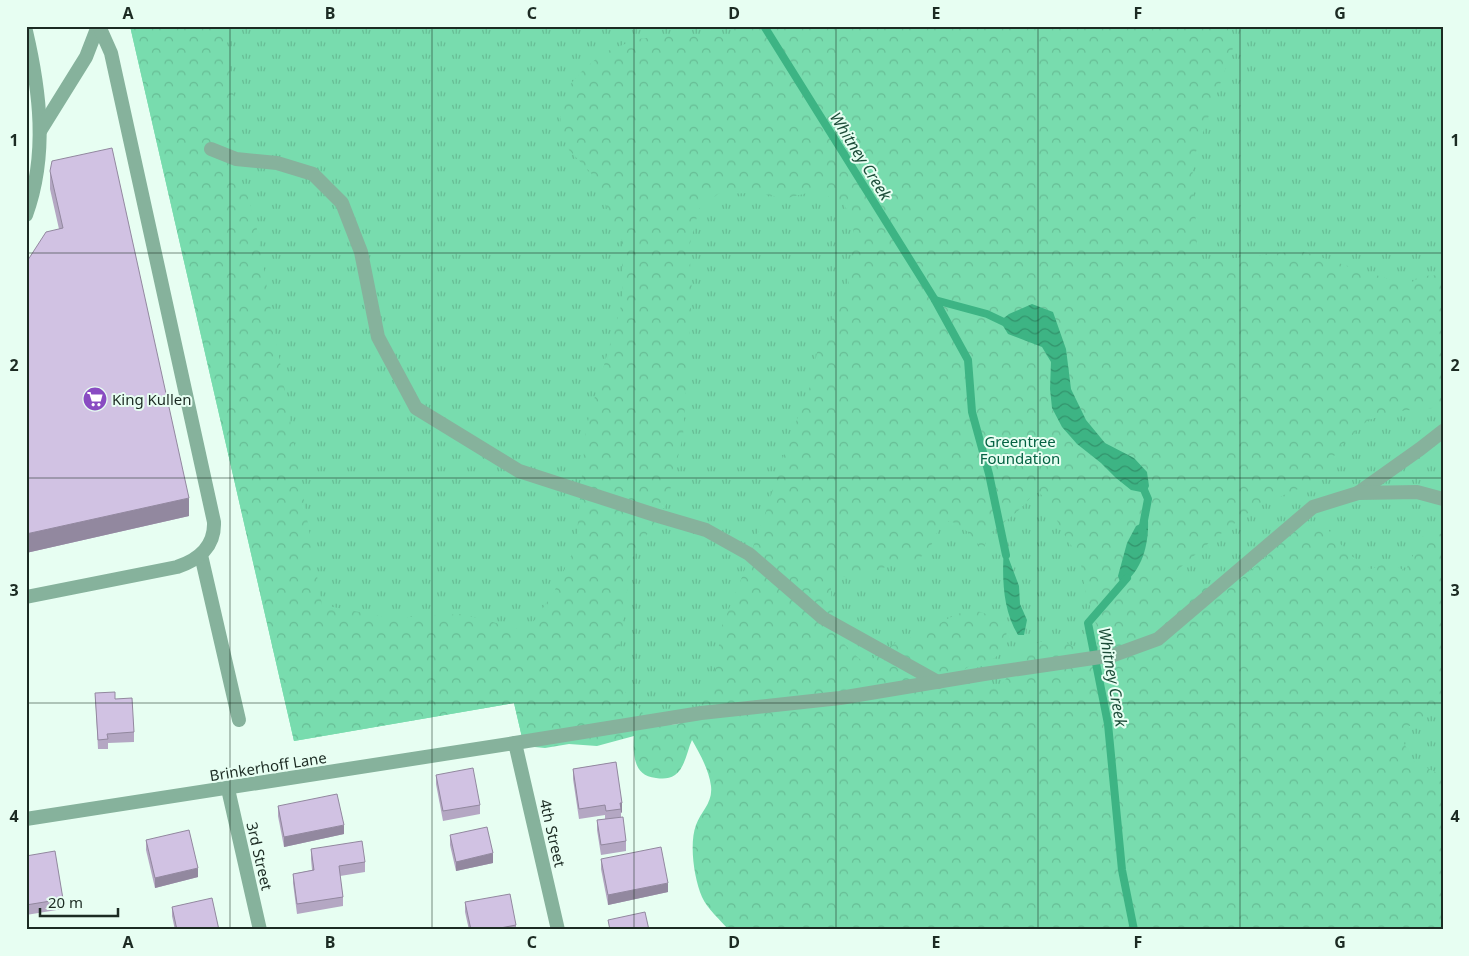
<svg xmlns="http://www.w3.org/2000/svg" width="1469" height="956" viewBox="0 0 1469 956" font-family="'Noto Sans',sans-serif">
  <defs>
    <pattern id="grass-tufts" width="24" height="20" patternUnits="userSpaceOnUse" patternTransform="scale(1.25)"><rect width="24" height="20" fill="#78dcae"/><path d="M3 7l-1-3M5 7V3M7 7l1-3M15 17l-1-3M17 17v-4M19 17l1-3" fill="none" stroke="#67bd95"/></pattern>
    <pattern id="forest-crowns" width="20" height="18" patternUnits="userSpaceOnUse" patternTransform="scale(1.25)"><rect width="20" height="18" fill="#78dcae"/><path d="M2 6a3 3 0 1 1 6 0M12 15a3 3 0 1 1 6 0" fill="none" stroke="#67bd95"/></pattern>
    <pattern id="water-waves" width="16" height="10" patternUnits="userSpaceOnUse" patternTransform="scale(1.25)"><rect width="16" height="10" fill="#3db484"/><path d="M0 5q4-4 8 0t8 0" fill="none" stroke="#32936c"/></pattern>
  </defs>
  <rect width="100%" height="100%" fill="#e7fef2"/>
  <path fill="url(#grass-tufts)" d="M130,26h1313v904l-752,-213 -167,29 -10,-43 -220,38z"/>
  <path fill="url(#forest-crowns)" fill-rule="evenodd" d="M130,26h95l1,24 12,71v54l10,22 8,27 66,381 70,13 69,-4 66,17 27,-39 22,-47 10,-117 37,-129 -1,-58 -31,-68 -22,-23 -9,-32 8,-31 15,-17 20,-17 34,-14 40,-4 60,2 -10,-11h500l7,19 -42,118 6,99 103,-11 106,34 15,-9 21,-1v132l-53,5 -23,9 -26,25 -24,35 -61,26 -46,35 -36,31 2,5 23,9h23l20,-9 25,-21 16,-20 20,-11 21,-1 26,30 21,14 18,-7 16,9 18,-35 12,-5 8,4v176l-13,1 -31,21 14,28 30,15v154h-714c-9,-10 -22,-22 -27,-33 -8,-19 -13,-53 -6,-72 5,-14 17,-22 15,-39 -2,-16 -11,-32 -19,-46 -5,11 -7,28 -17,35 -6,4 -12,4 -19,3 -23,-2 -23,-24 -22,-42l-37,10 -28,-2 -24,4 -21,-2 -10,-43 -220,38zM816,191l27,12 11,19 -6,69 -29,51 -8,42 -23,58 -22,69 -24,66 -20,49 -8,51 -11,24 -12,16 -13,7 -12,1 -14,-1 -27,-32 -7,-30 13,-102 36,-57 16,-67 9,-144 -3,-45 10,-38 19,-15 36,-1 33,5zM1042,347l24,2 5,40 15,31 19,23 29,15 -3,32 -54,-46 -25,-36 -2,-19 2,-26zM1039,492l9,11 18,35 14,20 5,32 12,37 1,17 -8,10c-34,-19 -56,-22 -78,15 -4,7 -9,17 -18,19 -13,5 -28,1 -41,-4 9,-16 20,-23 38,-23 14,-11 14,-15 16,-32 -25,-23 -39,-23 -68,-5 -7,3 -13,9 -20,12 -7,2 -15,2 -22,6 -11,6 -22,14 -31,23l-21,-20 -5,-10 -8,-26 -2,-38 15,6 13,1 40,-16 18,-2 12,-8 15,-32c21,3 27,15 40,30l5,-15 29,-23 14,-15z"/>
  <g fill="url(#water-waves)">
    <path d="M1032,304l21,8 13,37 5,40 15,31 19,23 29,15 13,14 2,14 -3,7 -15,-3 -15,-12 -15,-15 -24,-19 -15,-17 -10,-19 -2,-19 1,-27 -9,-15 -34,-13 -8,-13 9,-7z"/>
    <path d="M1148,520c1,24 -6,52 -27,65l-3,-9 9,-33 9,-17z"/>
    <path d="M1004,546l15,40 1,18 7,16 -3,15h-6c-16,-26 -16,-60 -14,-89z"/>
  </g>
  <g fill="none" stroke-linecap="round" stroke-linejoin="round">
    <g stroke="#3db484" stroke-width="8">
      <path d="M764,26l171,274 52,14 21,10"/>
      <path d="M935,300l33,60 4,52 17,62 17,81"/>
      <path d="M1142,531l6,-32 -6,-14"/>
      <path d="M1127,578l-39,45 20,101 14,146 12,60"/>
    </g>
    <g stroke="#86b29c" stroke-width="14">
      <path d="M26,31c14,60 22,124 0,184"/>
      <path d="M40,131l46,-74 12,-31"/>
      <path d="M211,149l25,10 41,4 36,11 29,29 19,49 17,85 38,71 103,63 136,44 51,15 43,24 74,64 115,64"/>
      <path d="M1358,493l62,-44 23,-18"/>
      <path d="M201,555l38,165"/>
      <path d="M26,597l151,-30c22,-7 38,-21 37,-45l-103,-469 -12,-27"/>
      <path d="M515,743l186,-30 139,-15 144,-24 130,-19 44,-16 155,-132 45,-14 59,-1 26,7"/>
    </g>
    <g stroke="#86b29c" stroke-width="14">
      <path d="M228,789l32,141"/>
      <path d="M26,819l489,-76 43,187"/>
    </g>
  </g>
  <g fill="#b4a7c3">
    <path d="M50,171l139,345 -163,37v-290l33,-34 -9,-40z"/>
    <path d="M95,693l20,6 19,33v10l-26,1v6h-10z"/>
    <path d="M616,762l6,50 -1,1v4l5,24v10l-25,4 -4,-25v-10l8,-1v-4l-26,4 -6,-40v-10z"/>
    <path d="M436,775l44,30v9l-37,7 -7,-37z"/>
    <path d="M278,806l66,28 -60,13 -6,-31z"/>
    <path d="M450,835l43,28 -37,8 -6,-26z"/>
    <path d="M146,840l52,37 -43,11 -9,-38z"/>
    <path d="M311,849l54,13v10l-25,4 3,21v9l-46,8 -4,-31v-9l19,-4 -1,-11z"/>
    <path d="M26,856l37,43v10l-37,6z"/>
    <path d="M601,859l67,33 -60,13 -7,-36z"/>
    <path d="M465,902l51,23v5h-47l-4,-18z"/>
    <path d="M172,907l47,23h-44l-3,-14z"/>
  </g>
  <g fill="#92889f">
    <path d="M189,498v18l-163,37v-19z"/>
    <path d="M620,803h2v9l-1,1z"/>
    <path d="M344,825v9l-60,13v-10z"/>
    <path d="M493,853v10l-37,8v-9z"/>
    <path d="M198,868v9l-43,11v-10z"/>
    <path d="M668,883v9l-60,13v-10z"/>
  </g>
  <g fill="#d1c2e3" stroke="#92889f">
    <path d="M112,148l77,350 -163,36v-271l20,-31 17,-4 -13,-57 2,-10z"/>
    <path d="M115,692v7l17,-1 2,34 -27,2 1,5 -10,1 -3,-47z"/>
    <path d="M616,762l6,41h-2l1,6 -15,2 -1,-6 -26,4 -6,-40z"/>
    <path d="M473,768l7,37 -37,6 -7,-36z"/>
    <path d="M337,794l7,31 -60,12 -6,-31z"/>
    <path d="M623,817l3,24 -25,4 -4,-25z"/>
    <path d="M487,827l6,26 -37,9 -6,-27z"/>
    <path d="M189,830l9,38 -43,10 -9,-38z"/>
    <path d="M362,841l3,21 -26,4 4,31 -46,7 -4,-30 21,-4 -3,-21z"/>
    <path d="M661,847l7,36 -60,12 -7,-36z"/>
    <path d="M55,851l8,48 -37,6v-49z"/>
    <path d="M510,894l6,31 -26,5h-19l-6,-28z"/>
    <path d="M212,898l7,32h-42l-5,-23z"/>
    <path d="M645,912l4,18h-39l-2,-10z"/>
  </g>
  <path fill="none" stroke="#1c2b23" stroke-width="1" stroke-opacity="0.55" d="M230,26v904M432,26v904M634,26v904M836,26v904M1038,26v904M1240,26v904M26,253h1417M26,478h1417M26,703h1417"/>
  <defs>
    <symbol id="supermarket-disc" viewBox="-11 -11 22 22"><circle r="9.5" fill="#894cc2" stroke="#e7fef2"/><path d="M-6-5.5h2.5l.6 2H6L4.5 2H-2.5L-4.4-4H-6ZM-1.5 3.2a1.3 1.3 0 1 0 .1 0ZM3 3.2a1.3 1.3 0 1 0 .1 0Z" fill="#fff"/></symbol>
  </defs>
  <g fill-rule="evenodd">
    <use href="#supermarket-disc" x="81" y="385" width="28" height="28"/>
  </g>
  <g text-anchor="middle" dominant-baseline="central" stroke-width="4" stroke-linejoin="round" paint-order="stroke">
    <g font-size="15" fill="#1c2b23" stroke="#e7fef2" text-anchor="start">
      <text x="112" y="399">King Kullen</text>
    </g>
    <g font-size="15" fill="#046343" stroke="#e7fef2">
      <text x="1020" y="441">Greentree<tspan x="1020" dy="17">Foundation</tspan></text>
    </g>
    <g font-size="15" fill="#1c2b23" stroke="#e7fef2">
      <text transform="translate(268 766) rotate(-9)">Brinkerhoff Lane</text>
      <text transform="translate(553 833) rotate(77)">4th Street</text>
      <text transform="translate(260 856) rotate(77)">3rd Street</text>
    </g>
    <g font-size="16" font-style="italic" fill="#1d4d39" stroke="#e7fef2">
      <text transform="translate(861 156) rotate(58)">Whitney Creek</text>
      <text transform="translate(1113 677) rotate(80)">Whitney Creek</text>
    </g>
  </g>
  <rect width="1469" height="956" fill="none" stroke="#e7fef2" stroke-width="55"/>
  <path d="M40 908v8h78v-8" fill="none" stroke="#1c2b23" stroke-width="2.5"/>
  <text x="48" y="908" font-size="15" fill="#1c2b23" stroke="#e7fef2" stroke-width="4" paint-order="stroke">20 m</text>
  <rect x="28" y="28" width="1414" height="900" fill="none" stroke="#1c2b23" stroke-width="2"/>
  <g font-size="16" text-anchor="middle" font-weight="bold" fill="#1c2b23">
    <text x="128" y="19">A</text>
    <text x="330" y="19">B</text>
    <text x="532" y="19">C</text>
    <text x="734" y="19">D</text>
    <text x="936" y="19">E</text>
    <text x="1138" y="19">F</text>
    <text x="1340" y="19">G</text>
    <text x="14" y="146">1</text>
    <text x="1455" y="146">1</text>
    <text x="14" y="371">2</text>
    <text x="1455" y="371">2</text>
    <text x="14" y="596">3</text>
    <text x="1455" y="596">3</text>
    <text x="14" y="822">4</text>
    <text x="1455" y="822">4</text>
    <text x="128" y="948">A</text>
    <text x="330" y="948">B</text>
    <text x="532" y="948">C</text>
    <text x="734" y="948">D</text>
    <text x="936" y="948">E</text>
    <text x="1138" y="948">F</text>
    <text x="1340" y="948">G</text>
  </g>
</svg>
